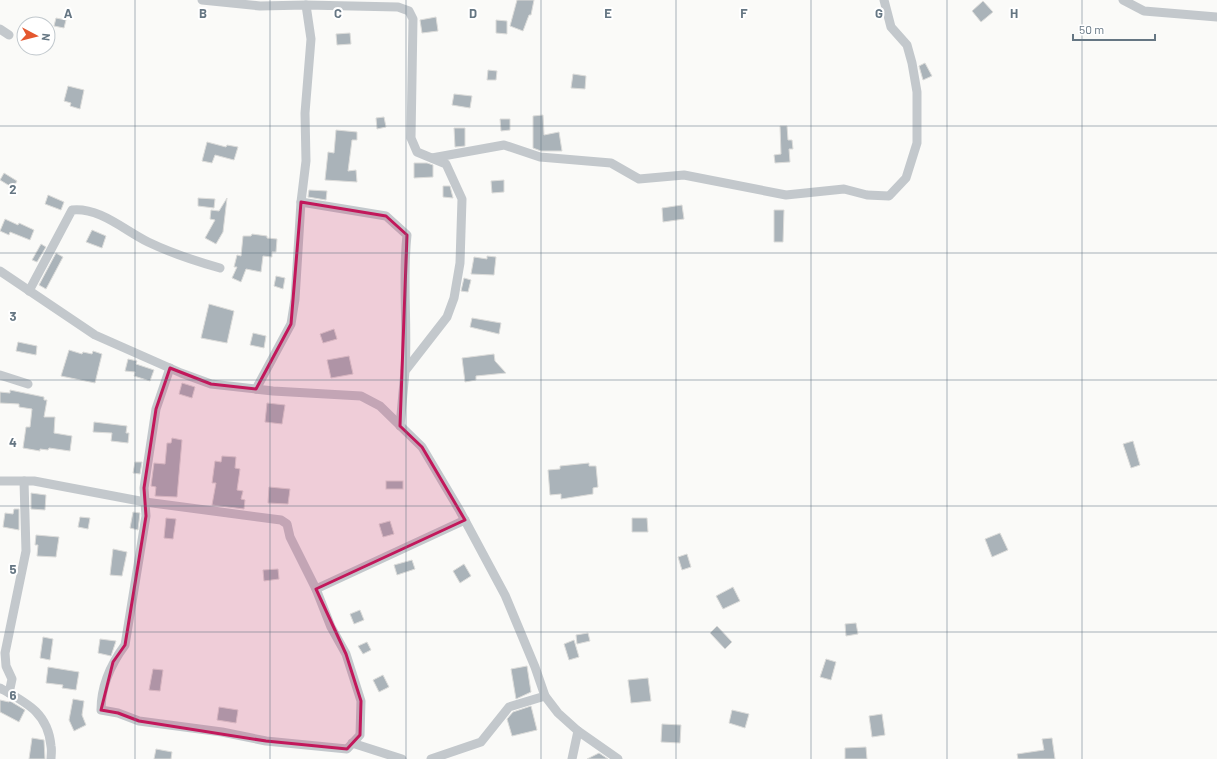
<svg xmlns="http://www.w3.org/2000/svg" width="1217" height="759" viewBox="0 0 1217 759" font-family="Barlow,sans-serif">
  <rect width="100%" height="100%" fill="#fafaf8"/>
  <g fill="#aab3b9" stroke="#dcdcda">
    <path d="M517,0h17l-3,15h-2l-6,16 -13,-5z"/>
    <path d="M983,1l10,11 -12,10 -9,-11z"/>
    <path d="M436,17l2,14 -16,2 -2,-13z"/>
    <path d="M56,18l10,2 -2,8 -10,-2z"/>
    <path d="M496,20l11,1v13l-11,-1z"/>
    <path d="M350,33l1,11 -14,1 -1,-11z"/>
    <path d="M925,63l7,13 -9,4 -4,-14z"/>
    <path d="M488,70l9,1 -1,9h-9z"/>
    <path d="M573,74l13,2 -1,13 -14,-1z"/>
    <path d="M68,86l16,4 -4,19 -10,-3 1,-3 -7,-2z"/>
    <path d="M454,94l18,2 -2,12 -18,-3z"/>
    <path d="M543,115l1,20 15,-3 3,19h-21l-8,-3v-32z"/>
    <path d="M384,117l2,10 -9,2 -1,-11z"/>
    <path d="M500,119h10v11l-9,1z"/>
    <path d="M780,126h7l1,14h4l1,9h-4l1,13 -15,1 -1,-8 7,-1z"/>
    <path d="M454,128h11v18l-10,1z"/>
    <path d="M336,130l21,2v8h-5l-4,31 8,-1 1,12 -32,-2 3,-28 6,1z"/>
    <path d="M207,142l19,5 1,-2 11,2 -4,13 -19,-5 -3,8 -10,-2z"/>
    <path d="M414,163h13l6,2v12l-19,1z"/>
    <path d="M4,173l13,8 -4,7 -13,-8z"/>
    <path d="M504,180v12l-12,1 -1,-12z"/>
    <path d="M443,186h7l3,12 -10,-1z"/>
    <path d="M309,190l18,1 -1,9 -18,-3z"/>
    <path d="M48,195l16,7 -3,8 -16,-6z"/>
    <path d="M198,198l17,1 -1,9 -16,-2z"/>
    <path d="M227,198l-4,34 -7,12 -11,-6 10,-18 -5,-1 1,-9 8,1z"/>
    <path d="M682,205l2,14 -21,3 -1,-14z"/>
    <path d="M774,210h10l-1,32h-9z"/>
    <path d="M5,219l13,6 1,-2 15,7 -4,10 -20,-8 -1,3 -9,-4z"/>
    <path d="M92,230l14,6 -4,12 -16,-6z"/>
    <path d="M252,234l15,2v2l10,1 -1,13h-4v5l-9,-1 -2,16 -15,-3 -5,13 -9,-4 5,-11h-3l3,-12 4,1 2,-20h8z"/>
    <path d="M41,244l5,3 -9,15 -5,-2z"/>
    <path d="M56,253l7,4 -17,32 -7,-4z"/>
    <path d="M487,256l9,1 -2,18 -23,-1 3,-17 13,2z"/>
    <path d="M276,276l9,2 -2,11 -9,-3z"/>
    <path d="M464,278l7,2 -3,12 -7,-1z"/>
    <path d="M209,304l25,7 -7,32 -26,-5z"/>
    <path d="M472,318l29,5 -2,11 -29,-7z"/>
    <path d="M334,329l3,10 -14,4 -3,-9z"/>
    <path d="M253,333l13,3 -2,12 -14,-3z"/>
    <path d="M18,342l19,4 -1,9 -20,-4z"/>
    <path d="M69,350l13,4 1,-2 9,2 1,-3 9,3 -7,29 -34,-7z"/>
    <path d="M494,354l1,7 11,12 -30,3v4l-11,2 -3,-24z"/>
    <path d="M349,356l4,18 -22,4 -4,-18z"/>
    <path d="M128,359l9,2 -1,3 18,6 -4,11 -16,-5 1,-4 -10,-1z"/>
    <path d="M182,383l13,4 -3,11 -13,-4z"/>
    <path d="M10,390l34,7v3h3l-3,17h11l-1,16 18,3 -2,15 -21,-3 -1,2 -8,-1v2l-17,-3 3,-21h4l2,-18 -13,-2v-3l-19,-1v-11l10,1z"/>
    <path d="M267,403l18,2 -3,19 -17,-2z"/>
    <path d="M94,422l33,4 -1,7h3l-1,10 -17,-2 1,-8 -19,-1z"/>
    <path d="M172,438l10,2 -5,57 -22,-1 1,-9 -5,-1 3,-23 11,1 2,-21h4z"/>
    <path d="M1133,441l7,24 -9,3 -8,-24z"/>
    <path d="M222,456l14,1 -1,11 5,1 -3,21 6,1 -2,8 4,1 -1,9 -32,-4 4,-22h-4l3,-22 6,1z"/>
    <path d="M135,462h7l-2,12 -7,-1z"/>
    <path d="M589,463v3h7l2,21 -5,1v6l-32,5v-5l-11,1 -2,-25 12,-1v-3z"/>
    <rect x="386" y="481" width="17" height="8"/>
    <path d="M269,487l21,2 -2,15 -20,-1z"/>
    <path d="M31,493l15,2 -1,15 -14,-1z"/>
    <path d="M14,509h5v21l-16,-3 2,-14 8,1z"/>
    <path d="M133,512l7,1 -2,17 -8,-2z"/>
    <path d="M80,517l10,1 -2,11 -10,-2z"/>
    <path d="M166,518l10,1 -3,20 -9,-1z"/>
    <path d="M632,518h15l1,14h-16z"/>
    <path d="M390,521l4,13 -11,3 -4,-13z"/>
    <path d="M1000,533l8,17 -16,7 -7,-18z"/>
    <path d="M36,535l23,2 -3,20 -19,-1 1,-11h-3z"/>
    <path d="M113,549l14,3 -5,24 -12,-1z"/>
    <path d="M687,554l4,13 -9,3 -4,-13z"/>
    <path d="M412,560l3,9 -18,6 -3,-10z"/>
    <path d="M464,564l7,12 -11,7 -7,-12z"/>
    <path d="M278,569l1,10 -15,2 -1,-11z"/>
    <path d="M733,587l7,14 -17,8 -7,-13z"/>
    <path d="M360,610l4,10 -10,4 -4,-10z"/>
    <path d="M856,623l2,11 -12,2 -1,-12z"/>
    <path d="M717,626l15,16 -7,7 -15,-16z"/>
    <path d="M588,633l2,8 -13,3 -1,-9z"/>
    <path d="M43,637l10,2 -3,21 -10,-2z"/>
    <path d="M100,639l16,2 -5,15 -13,-3z"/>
    <path d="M574,640l5,17 -10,3 -5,-16z"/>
    <path d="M367,642l4,8 -8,4 -5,-8z"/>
    <path d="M826,659l10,3 -5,18 -11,-3z"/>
    <path d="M527,666l4,26 -15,7 -5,-30z"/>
    <path d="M48,667l31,5 -3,18 -14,-2 1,-3 -17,-2z"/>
    <path d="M153,669l10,1 -3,21 -11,-1z"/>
    <path d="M383,675l6,12 -10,5 -6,-12z"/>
    <path d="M648,678l3,23 -20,2 -3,-23z"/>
    <path d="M73,699l11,2 -2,14 4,10 -12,6 -5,-11z"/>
    <path d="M0,700l9,2 1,-1 15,9 -6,12 -19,-10z"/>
    <path d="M531,706l6,24 -25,6 -5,-17 6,-7z"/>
    <path d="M219,707l19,3 -2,13 -19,-3z"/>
    <path d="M732,710l17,4 -4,14 -16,-5z"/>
    <path d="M882,714l3,21 -13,2 -3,-21z"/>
    <path d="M662,724l19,1 -1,18 -19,-1z"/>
    <path d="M32,738l12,2 1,19h-16z"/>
    <path d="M1052,738l3,21h-37l-1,-5 27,-4 -2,-11z"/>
    <path d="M866,747l1,12h-22v-11z"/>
    <path d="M156,749l16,3 -1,7h-17z"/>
    <path d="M599,753l9,6h-21z"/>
  </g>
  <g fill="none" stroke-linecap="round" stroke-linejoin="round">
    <g stroke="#c3c8cc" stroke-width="9">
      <path d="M202,0l58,6 46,-1 92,2 11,4 4,8 -2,119 6,14 29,12 16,35 -2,64 -6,35 -7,19 -42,54 -5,55"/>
      <path d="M1123,0l21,11 73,6"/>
      <path d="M0,29l9,6"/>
      <path d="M432,158l72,-13 36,12 71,6 28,16 45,-4 102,20 58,-6 23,6 22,1 17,-18 11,-35v-51l-5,-29 -5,-18 -16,-18 -7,-27"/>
      <path d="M301,202l85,14 21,19c-5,45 1,91 -2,136"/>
      <path d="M0,271l95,64 86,38 30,11 62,7 88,5 19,10 42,41 38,64 45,84 30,72 10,29 13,17 20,18 40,28"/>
      <path d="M29,291l43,-81c27,-3 52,20 76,32 23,11 47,19 72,26"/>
      <path d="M0,375l28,9"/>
      <path d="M256,389l35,-65 4,-25 6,-97 5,-41 -1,-48 6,-74 -5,-34"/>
      <path d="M0,481h34l111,21 136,18 6,4 3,13 26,52 15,38 15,27 15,47 -1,34 -13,14 -81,-8 -44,-9 -83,-11 -21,-8 -17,-3c0,-23 10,-46 24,-65l21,-129 -2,-28 12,-79 14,-41"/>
      <path d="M316,589l149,-69"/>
      <path d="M0,688c27,15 48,25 51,58 1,5 0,9 0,13"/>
      <path d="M9,693l3,-14 -6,-13 -1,-13 21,-102 -2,-70"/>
      <path d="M352,743l50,16"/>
      <path d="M431,759l50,-17 28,-35 36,-11"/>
      <path d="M572,759l6,-28"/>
    </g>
  </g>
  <path fill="#c2185b" fill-opacity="0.2" stroke="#c2185b" stroke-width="3" stroke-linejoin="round" d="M301,202l85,14 21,19 -7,191 22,21 43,73 -149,69 30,65 15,47 -1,34 -13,14 -81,-8 -127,-20 -21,-8 -17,-3 12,-48 12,-17 21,-129 -2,-28 12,-79 14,-41 41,16 45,5 35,-65z"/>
  <path fill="none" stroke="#657683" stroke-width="1" stroke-opacity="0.55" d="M135,0v759M270,0v759M406,0v759M541,0v759M676,0v759M811,0v759M947,0v759M1082,0v759M0,126h1217M0,253h1217M0,380h1217M0,506h1217M0,632h1217"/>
  <g font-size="13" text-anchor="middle" font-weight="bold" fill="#657683" stroke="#fff" stroke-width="4" stroke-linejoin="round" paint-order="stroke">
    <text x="68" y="18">A</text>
    <text x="203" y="18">B</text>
    <text x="338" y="18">C</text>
    <text x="473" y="18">D</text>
    <text x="608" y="18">E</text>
    <text x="744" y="18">F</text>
    <text x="879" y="18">G</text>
    <text x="1014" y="18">H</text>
    <text x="13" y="194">2</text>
    <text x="13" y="321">3</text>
    <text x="13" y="447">4</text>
    <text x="13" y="574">5</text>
    <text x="13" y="700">6</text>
  </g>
  <g transform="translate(36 36) rotate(97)"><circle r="19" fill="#ffffff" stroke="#c1c8cd"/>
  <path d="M0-3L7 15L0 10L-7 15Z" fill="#e4572e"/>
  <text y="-6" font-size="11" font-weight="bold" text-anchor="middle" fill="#657683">N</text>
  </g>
  <path d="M1073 34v6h82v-6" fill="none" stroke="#657683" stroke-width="2"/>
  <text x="1079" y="34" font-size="12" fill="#657683" stroke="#ffffff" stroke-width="3" paint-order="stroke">50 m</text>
</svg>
